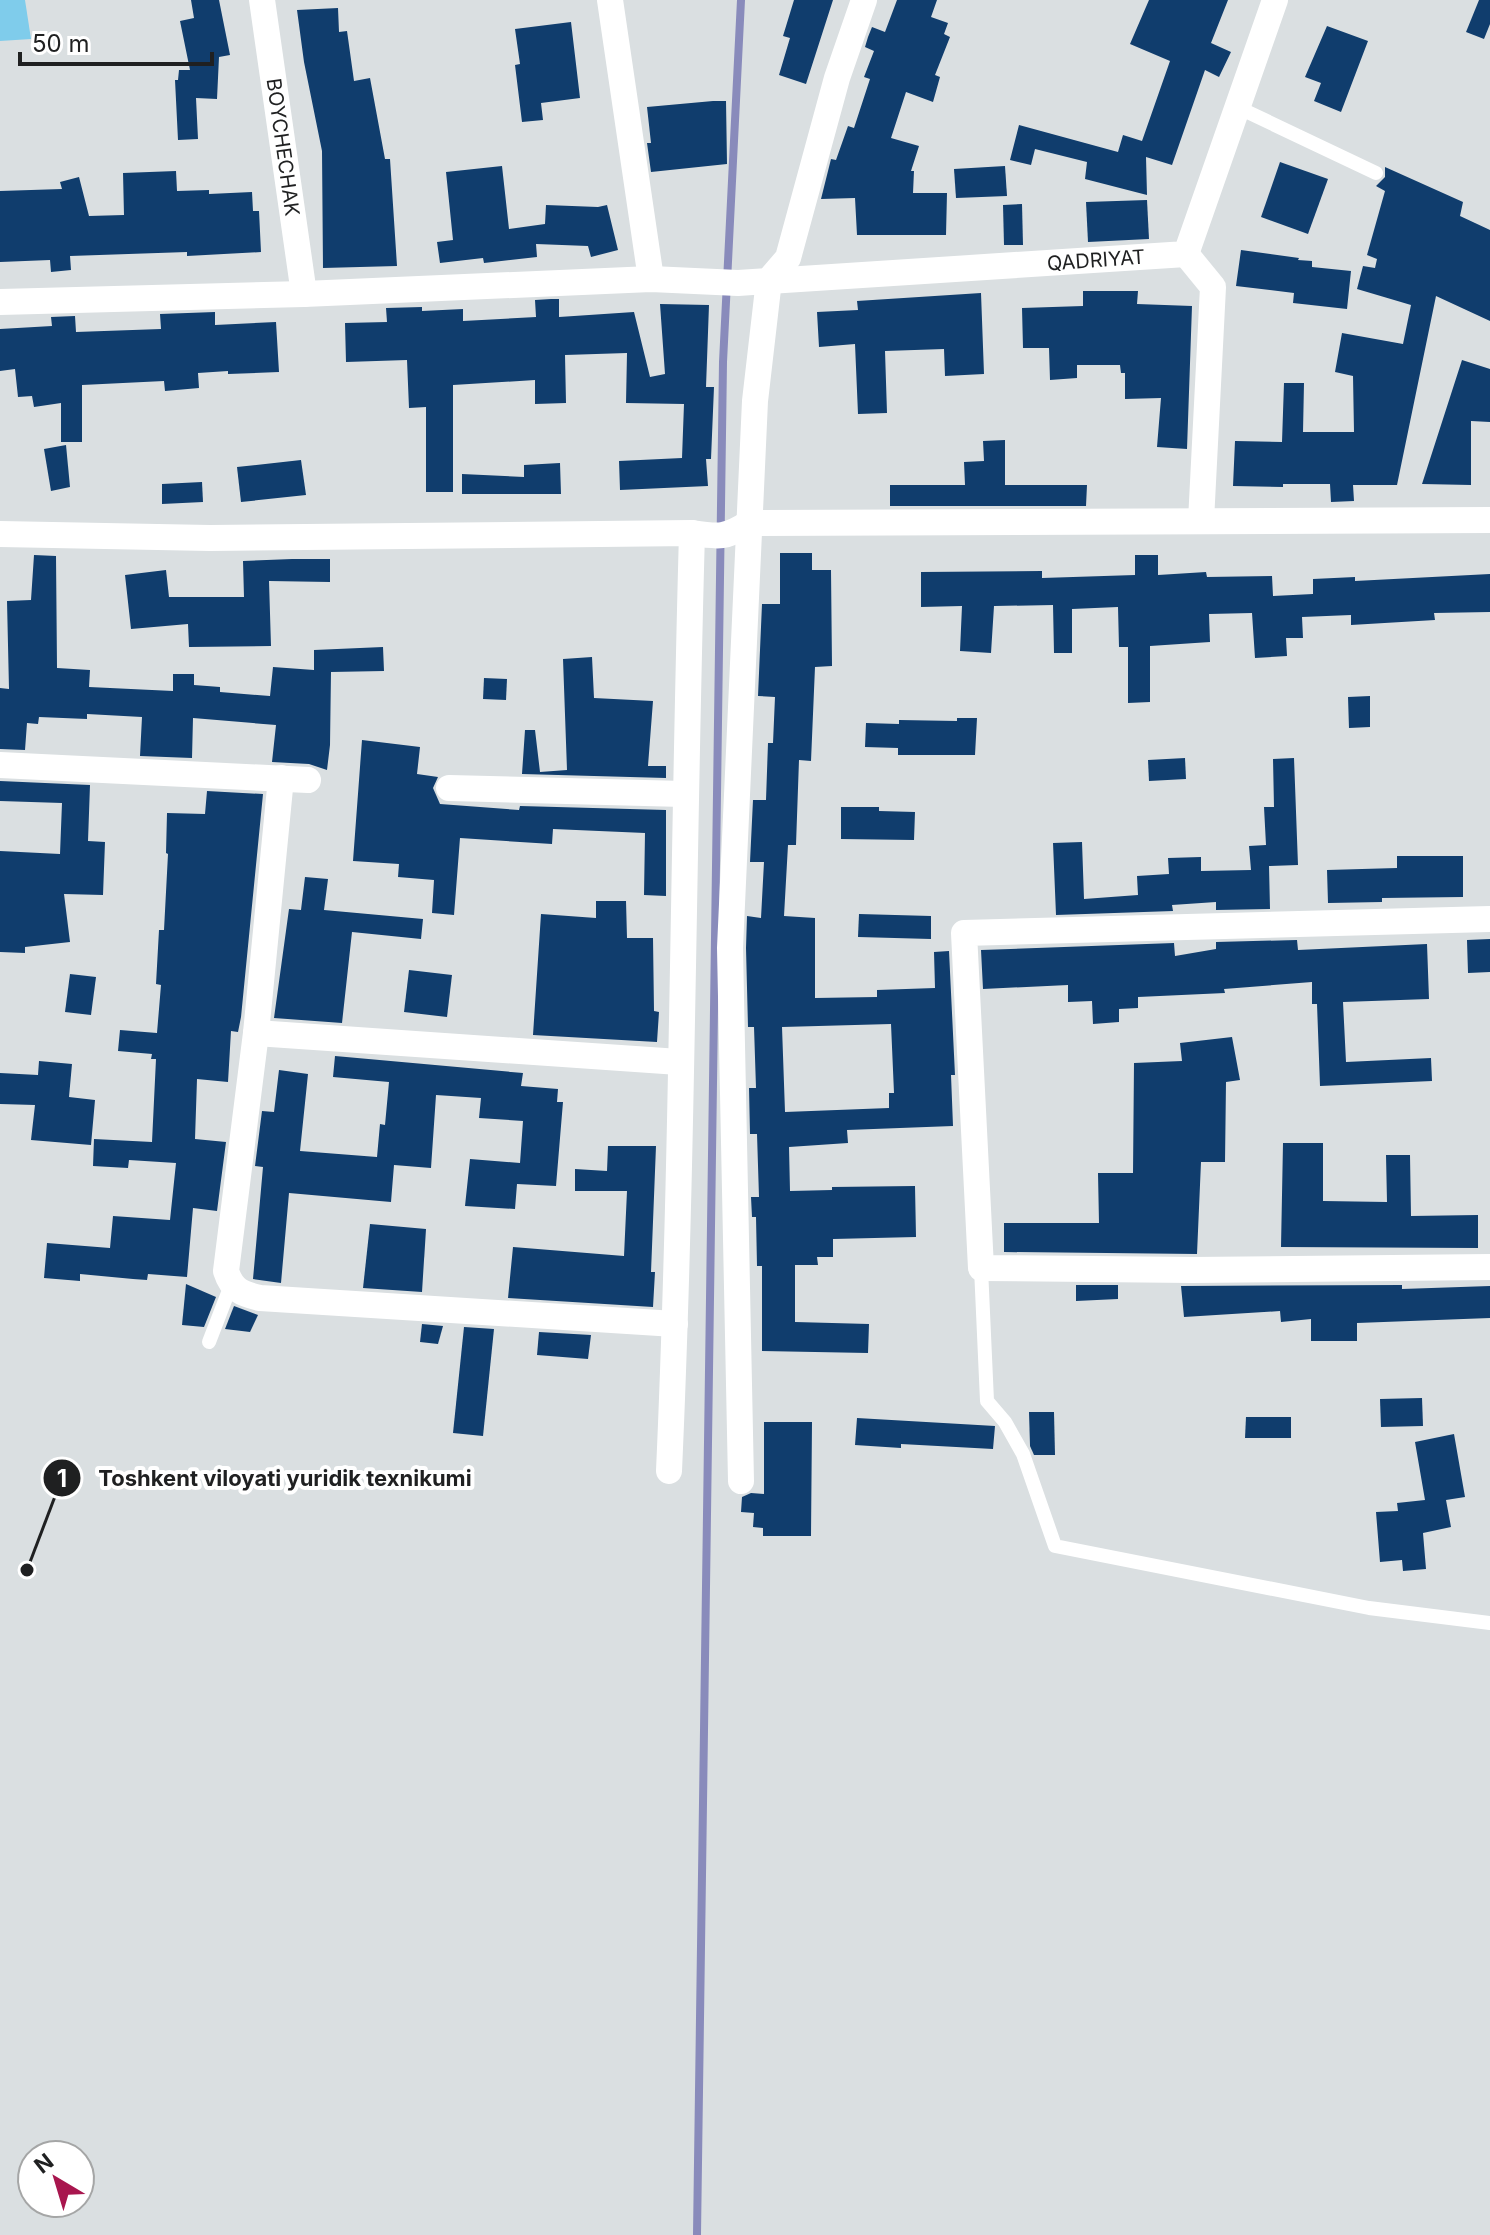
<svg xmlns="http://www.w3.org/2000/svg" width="1490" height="2235" viewBox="0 0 1490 2235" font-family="Inter,sans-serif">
  <rect width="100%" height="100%" fill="#dadfe1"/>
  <path fill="#7fcceb" d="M0,0h25l6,39 -31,2z"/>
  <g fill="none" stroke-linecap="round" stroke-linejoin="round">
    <path stroke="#898bbb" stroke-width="8" d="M697,2235l26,-1873 18,-362"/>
  </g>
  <g fill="#103d6d" fill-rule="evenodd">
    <path d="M191,0h28l11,55 -11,2 -2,42 -21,-1 2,41 -20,1 -3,-60h3l1,-10h11l-10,-49 14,-3z"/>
    <path d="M794,0h39l-27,84 -27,-9 11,-37 -7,-2z"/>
    <path d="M897,0h40l-6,17 17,6 -4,11 6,3 -15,38 5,2 -7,25 -27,-10 -15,46 28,8 -8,25h3l-1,22h34l-1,42h-89l-2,-37 -34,1 10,-40 5,1 12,-34 6,2 16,-49 -6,-2 10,-26 -9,-4 3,-10 4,-10 13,5z"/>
    <path d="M1149,0h79l-17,43 20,9 -12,25 -14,-7 -33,95 -26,-8 1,38 -62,-16 2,-17 -52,-13 -4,16 -21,-5 9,-35 99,27 5,-17 19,6 28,-80 -40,-17z"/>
    <path d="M1479,0h11v24l-6,15 -18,-7z"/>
    <path d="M338,8l1,24 8,-1 7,50 16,-3 15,81h5l7,107 -74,2 -1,-117 -18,-89 -7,-52z"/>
    <path d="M571,22l9,76 -39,5 2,17 -21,2 -7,-57 5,-1 -5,-35z"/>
    <path d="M1327,26l41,15 -27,71 -27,-11 7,-18 -16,-6z"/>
    <path d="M713,101h13l1,63 -76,8 -4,-29h4l-4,-36z"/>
    <path d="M1280,162l48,17 -20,55 -47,-17z"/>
    <path d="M502,166l7,63 36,-5 1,-19 52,2 9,-2 11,45 -27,7 -3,-11 -52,-2 1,13 -53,6 -1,-5 -43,5 -3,-21 16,-2 -7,-68z"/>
    <path d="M1005,166l2,30 -51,2 -2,-29z"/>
    <path d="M1385,167l78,35 -3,14 30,14v91l-54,-25 -39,189h-44l1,16 -23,1 -1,-18h-47v3l-50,-1 2,-45 47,1 2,-59h20l-1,49h51l-1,-56 -18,-4 7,-39 61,11 8,-39 -54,-16 6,-23 12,2 2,-9 -10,-4 18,-64 -9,-5 9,-9z"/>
    <path d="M176,171l1,20 32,-1v4l43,-2 1,19h6l2,41 -74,4v-4l-117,4 1,14 -20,2 -1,-12 -50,2v-71l62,-2 -2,-7 19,-5 10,39 35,-1 -1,-42z"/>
    <path d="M1147,200l2,39 -61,3 -2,-40z"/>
    <path d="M1022,204l1,41h-19l-1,-40z"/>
    <path d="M1241,250l58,8 -1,2 14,1v6l39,4 -4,38 -54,-6 1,-10 -58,-7z"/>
    <path d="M1083,291h55l-1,13 55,2 -5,143 -30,-2 4,-49 -36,1v-26h-4l-1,-8h-43v13l-27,2 -1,-32h-26l-1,-40 61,-2z"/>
    <path d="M981,293l3,81 -39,2 -1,-27 -59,2 2,62 -29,1 -3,-70 -36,3 -2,-35 41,-2 -1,-9z"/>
    <path d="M551,299h8v18l75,-5 16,65 15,-3 -5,-70 49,1 -3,82h8l-3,72h-5l2,27 -88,4 -1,-29 63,-3 2,-54 -58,-1 1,-50 -62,2 1,48 -31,1v-24l-82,5v107h-27v-85l-17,1 -2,-48 -61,2 -1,-39 42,-1 -1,-14 36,-1v4l41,-2v12l73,-4 -1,-17z"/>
    <path d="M215,312v13l61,-3 3,50 -51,2v-3l-30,2 1,15 -34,3 -1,-10 -82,4v57h-21v-39l-27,4 -2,-11 -14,1 -3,-28 -15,2v-42l52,-3 -1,-9 24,-1 1,16 85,-3 -1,-15z"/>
    <path d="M1462,360l28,9v53l-19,-1v64l-49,-1z"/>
    <path d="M1005,440v45h82l-1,21h-196v-21h75l-1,-23 20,-1 -1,-20z"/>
    <path d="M66,445l4,42 -19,4 -7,-42z"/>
    <path d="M301,460l5,35 -65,7 -4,-35z"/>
    <path d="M560,463l1,31h-99v-20l62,3v-12z"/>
    <path d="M202,482l1,20 -41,2v-20z"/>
    <path d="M780,553h32v17h19l1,96 -17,1 -4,94 -12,-1 -3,85h-8l-4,71 31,2v80l62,-1v-7l58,-2 -1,-36 15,-1 6,124h-4l2,51 -106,4 1,13 -59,4 1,44 42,-1v-3l83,-1 1,51 -83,2v18h-16l1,8h-23v57l74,2 -1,29 -106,-2v-85h-5l-1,-49h-4l-1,-20h8l-2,-63h-7l-1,-46h7l-2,-61h-6l-2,-79 1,-32 14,2 3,-56h-14l3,-62h13l2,-57h5l2,-46 -17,-1 4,-92h18zM891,1024l3,69h-5v15l-104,4 -3,-85z"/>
    <path d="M34,555l22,1 1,112 33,2 -1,17 84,4v-17h21v11l26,2v5l50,4 3,-29 41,3v-20l69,-3 1,24 -53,1 -1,73 -3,25 -18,-6 -37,-2 4,-37 -83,-7 -1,40 -52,-2 2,-39 -55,-3v5l-48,-2 -1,7 -11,-1 -2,27 -25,-1v-61l9,1 -2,-88 24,-1z"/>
    <path d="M1135,555h23v20l48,-3 1,5 65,-1 1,20 40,-2v-15l42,-2v4l135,-7v38l-56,1 1,7 -84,5v-10l-49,2 1,21h-17l1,18 -32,2 -3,-45 -43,1 1,28 -60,4v56l-22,1v-56h-9l-1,-40 -46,2v44h-18l-1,-48 -59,1 -3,47 -31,-2 2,-45 -41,1v-35l121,-1v7l93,-3z"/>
    <path d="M292,559h38v23l-61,-1 2,65 -82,1 -1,-23 -57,5 -6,-54 41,-5 3,27h75l-1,-36z"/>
    <path d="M592,657l2,41 59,3 -5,65h18v12l-144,-4 3,-44h10l5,42 27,-2 -4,-111z"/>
    <path d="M484,678l23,1 -1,21 -23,-1z"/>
    <path d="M1370,696v31l-21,1 -1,-31z"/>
    <path d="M957,718h20l-2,37h-77v-7l-33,-1 1,-24 33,1v-4l58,1z"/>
    <path d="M362,740l58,7 -3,27 21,3 -5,11 7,16 79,6 1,-4 146,4v86l-22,-1 1,-62 -92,-4 -1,15 -92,-6 -6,77 -22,-2 2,-33 -36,-3 1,-13 -46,-3z"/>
    <path d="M1185,758l1,21 -37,2 -1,-21z"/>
    <path d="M1294,758l4,107 -29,1 1,43 -54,1v-8l-44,3 1,6 -117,4 -3,-72 29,-1 2,57 54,-4 -1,-19 32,-2 -1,-16 33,-1v14l50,-1 -2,-24 17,-1 -2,-38h10l-1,-48z"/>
    <path d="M0,781l90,4 -2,56 17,1 -2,53 -39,-1 6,48 -45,5v6l-25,-1v-101l60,3 2,-51 -62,-2z"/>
    <path d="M207,791l56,3 -22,223 -3,15 -7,-1 -3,51 -31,-3 -2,60 31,3 -9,69 -24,-3 -6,69 -39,-3 -1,6 -14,-1 -53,-5v7l-36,-3 3,-35 63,5 3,-32 57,4 6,-57 -47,-3 -1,8 -35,-2 1,-27 58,3 4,-83h-5l1,-5 -34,-3 2,-21 37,3 4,-48 -5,-1 3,-54h5l4,-76 -2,-1 1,-40 38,1z"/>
    <path d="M841,807h38v4l36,1 -1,28 -73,-1z"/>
    <path d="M1397,856h66v41l-81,1v4l-54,1 -1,-33 70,-2z"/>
    <path d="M305,877l23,2 -4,31 99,9 -2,20 -69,-7 -10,91 -68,-5 15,-109 12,1z"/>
    <path d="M596,901h30l1,37h26l1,73 5,1 -2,30 -124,-7 8,-121 55,4z"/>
    <path d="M859,914l72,2v23l-73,-2z"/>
    <path d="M1490,939v33l-22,1 -1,-33z"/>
    <path d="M1297,940l1,10 129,-6 2,55 -86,3 3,60 85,-4 1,23 -112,5 -3,-82h-5v-22l-88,7 1,4 -87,4v11l-19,1v13l-26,2 -1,-23 -24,1v-17l-85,4 -2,-39 193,-7 1,13 41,-7v-7z"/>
    <path d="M409,970l43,5 -5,42 -43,-5z"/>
    <path d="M70,974l26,3 -5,38 -26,-3z"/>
    <path d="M1232,1037l8,43 -14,2 -1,80h-24l-4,92 -193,-2v-29h95l-1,-50h35l1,-110 48,-2 -2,-18z"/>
    <path d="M335,1056l188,17 -2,13 37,3 -1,13h6l-7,84 -39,-2 -2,25 -50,-3 5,-47 50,4 3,-42 -44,-3 2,-20 -45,-3 -5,73 -37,-3 -3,37 -102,-9 -8,90 -28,-4 10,-112 -8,-1 7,-55 12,1 5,-42 29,4 -8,77 77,6 3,-33 5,1 4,-43 -56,-5z"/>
    <path d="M39,1061l33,3 -3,33 26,3 -4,45 -60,-5 4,-35 -35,-1v-31l38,2z"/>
    <path d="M1283,1143h40v58l64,1 -1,-47h24l1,61 67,-1v33l-197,-1z"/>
    <path d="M608,1146h48l-5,126h4l-2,35 -145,-9 5,-51 111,9 3,-65h-52v-22l32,2z"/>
    <path d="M370,1224l56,5 -4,63 -59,-4z"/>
    <path d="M186,1284l30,13 -12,30 -22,-2z"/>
    <path d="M1076,1285h42v14l-42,2z"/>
    <path d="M1402,1285v4l88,-3v32l-133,5v18h-46v-22l-30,3 -1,-11 -96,6 -3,-31z"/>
    <path d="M234,1306l24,9 -8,17 -25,-3z"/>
    <path d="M422,1324l21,2 -5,18 -18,-2z"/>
    <path d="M464,1327l30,2 -11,107 -30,-3z"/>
    <path d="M539,1332l52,3 -3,24 -51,-4z"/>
    <path d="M1422,1398l1,28 -42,1 -1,-28z"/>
    <path d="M1029,1412h25l1,43h-21l-4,-9z"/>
    <path d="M1246,1417h45v21h-46z"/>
    <path d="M857,1418l138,8 -2,23 -92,-5v4l-46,-3z"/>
    <path d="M764,1422h48l-1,114h-48v-8l-10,-1 1,-14 -13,-1 1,-15 9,-4 13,1z"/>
    <path d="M1454,1434l11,63 -19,3 5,27 -28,6 3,36 -23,2 -1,-11 -22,2 -4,-50 22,-1 -1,-8 28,-3 -10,-58z"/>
  </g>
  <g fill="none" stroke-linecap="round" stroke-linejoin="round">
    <g stroke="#fff" stroke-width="14">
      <path d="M1237,107l139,66"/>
      <path d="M981,1268l6,133 18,21 18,32 32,92 314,62 121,15"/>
      <path d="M209,1342l22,-57"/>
    </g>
    <g stroke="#fff" stroke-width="26">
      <path d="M262,0l42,294"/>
      <path d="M610,0l41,279"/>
      <path d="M1186,254l27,33 -12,234"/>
      <path d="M0,302l304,-8 347,-15 87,4 448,-29 89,-254"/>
      <path d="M0,534l210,4 482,-5c27,4 34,5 57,-10l741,-3"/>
      <path d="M0,765l308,15"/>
      <path d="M281,778l-25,255 -30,238c6,19 16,23 34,27l415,26"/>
      <path d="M449,788l235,6"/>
      <path d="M1490,919l-526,14 17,335 211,2 298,-3"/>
      <path d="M256,1033l423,29"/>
      <path d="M669,1471c14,-313 14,-626 23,-938"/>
      <path d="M741,1481l-11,-533 25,-547 14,-121 19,-22 49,-180 27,-78"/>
    </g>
  </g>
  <g text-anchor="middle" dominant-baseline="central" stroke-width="8" stroke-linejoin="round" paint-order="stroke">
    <g font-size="20" fill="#1f2021" stroke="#fff">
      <text transform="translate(283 147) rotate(82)">BOYCHECHAK</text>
      <text transform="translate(1096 260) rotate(-4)">QADRIYAT</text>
    </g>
  </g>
  <path fill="none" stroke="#1f2021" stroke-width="3" d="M27 1570L62 1478"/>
  <g fill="#1f2021" stroke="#fff" stroke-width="3">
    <circle cx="27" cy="1570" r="8"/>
    <circle cx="62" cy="1478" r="20"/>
  </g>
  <g font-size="24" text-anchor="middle" font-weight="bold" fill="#fff">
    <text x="62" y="1487">1</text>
  </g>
  <g font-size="22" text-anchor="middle" font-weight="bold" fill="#1f2021" stroke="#fff" stroke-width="8" stroke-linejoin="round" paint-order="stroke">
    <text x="285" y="1486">Toshkent viloyati yuridik texnikumi</text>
  </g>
  <g transform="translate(56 2179) rotate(322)"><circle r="38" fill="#ffffff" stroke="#a5a6a6" stroke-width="2"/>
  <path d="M0-6L14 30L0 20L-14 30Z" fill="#a8164e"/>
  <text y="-12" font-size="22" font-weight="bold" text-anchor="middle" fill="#1f2021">N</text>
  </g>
  <path d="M20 52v12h192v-12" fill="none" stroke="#1f2021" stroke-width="4"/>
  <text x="32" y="52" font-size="24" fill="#1f2021" stroke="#ffffff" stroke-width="6" paint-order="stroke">50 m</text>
</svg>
